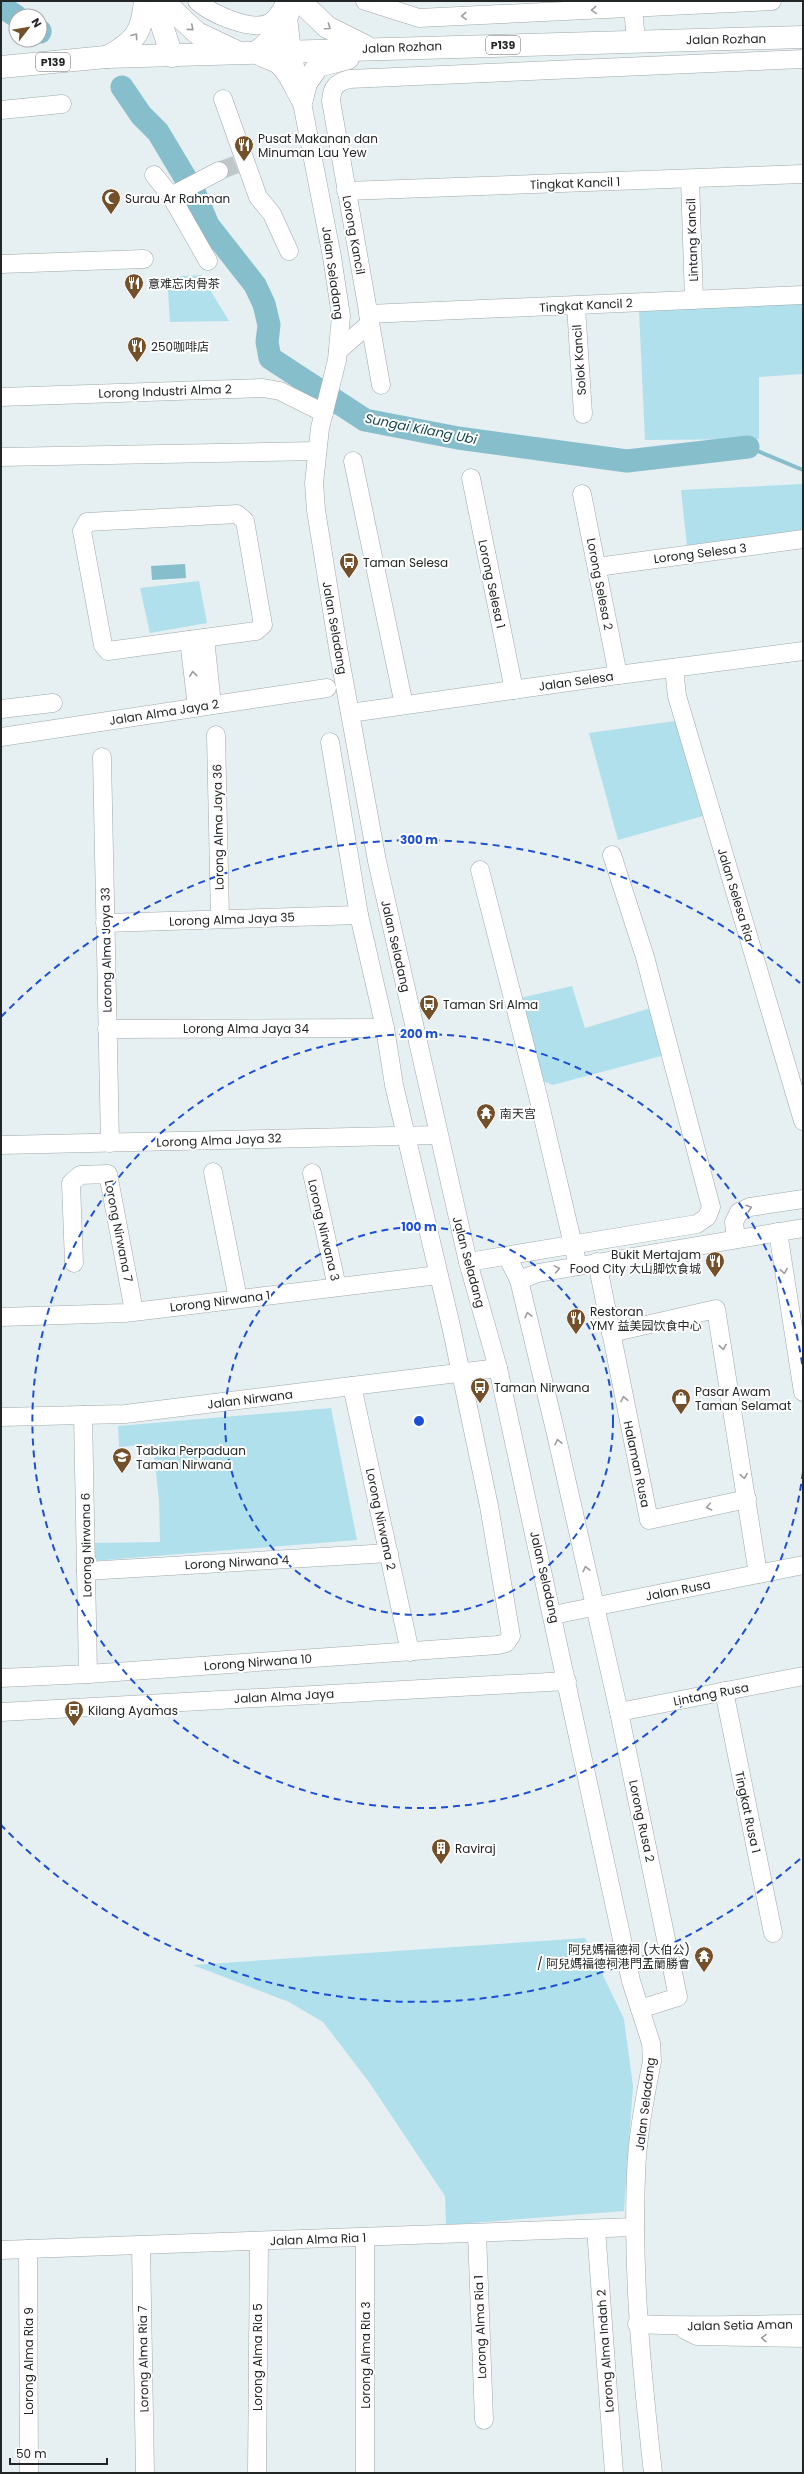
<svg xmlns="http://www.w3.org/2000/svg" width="804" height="2474" viewBox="0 0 804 2474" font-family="Poppins,'Noto Sans SC',sans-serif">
  <rect width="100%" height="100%" fill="#e6eff2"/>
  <g fill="#b1e0ed">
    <path d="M201,275l28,46 -59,1 -3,-45z"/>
    <path d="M803,304v70l-44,3v62l-114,1 -6,-129z"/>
    <path d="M803,484v47l-116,15 -6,-56z"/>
    <path d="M199,581l8,42 -57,10 -10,-45z"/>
    <path d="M675,721l28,95 -85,24 -29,-107z"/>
    <path d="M572,986l13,42 69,-21 11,48 -112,30 -7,-3 -8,1 -18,-85z"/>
    <path d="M331,1408l26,132 -265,21v-18l68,-1 -1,-41 -6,-57 -34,3 -1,-21z"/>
    <path d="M585,1938l39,81 9,67 -9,125 -178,14 -1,-29 -76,-114 -46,-60 -34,-20 -96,-37z"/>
  </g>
  <path fill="#86becc" d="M185,564l1,14 -34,2 -1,-14z"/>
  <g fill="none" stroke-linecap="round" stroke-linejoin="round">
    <path stroke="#86becc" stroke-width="4" d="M748,447l55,23"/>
    <g stroke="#86becc" stroke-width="23">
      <path d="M1,6l15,10"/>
      <path d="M40,31v1"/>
      <path d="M122,87l19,28 17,17 37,62 13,31 47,60 9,19 5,21 -2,17 3,16 95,62 93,18 169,23 121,-14"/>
    </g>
    <path stroke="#bfc7c9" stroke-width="18" stroke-dasharray="18 9" stroke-linecap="butt" d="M219,171l26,-10"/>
    <defs>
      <g id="minor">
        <path d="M197,1c12,12 55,31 72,22 8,-4 13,-14 17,-22"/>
        <path d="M286,1l6,50 40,206 9,59 -4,44 -17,68 -6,55 2,27 22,138 39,213 91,401 30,106 133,613 20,62 1,18c-7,37 -15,76 -16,114 -4,100 6,199 17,298"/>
        <path d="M365,1l54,17 353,-17"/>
        <path d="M633,8l3,33"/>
        <path d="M223,99l35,98 14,17 17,37"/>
        <path d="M1,110l61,-6"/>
        <path d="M154,175l17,21 37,65"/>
        <path d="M690,179l4,121"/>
        <path d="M346,191l457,-17"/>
        <path d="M171,196l48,-25"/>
        <path d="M1,264l143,-5"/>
        <path d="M576,306l7,108"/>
        <path d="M368,314l435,-19"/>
        <path d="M338,351l32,-28"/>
        <path d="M381,385l-50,-284c1,-14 5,-18 18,-22l454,-20"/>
        <path d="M1,397l262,-9 17,3 44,22"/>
        <path d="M1,457l316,-6"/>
        <path d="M353,461l51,244"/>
        <path d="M471,478l43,212"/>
        <path d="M582,494l36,181"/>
        <path d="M237,514l8,7 18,104 -7,6 -148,20 -5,-6 -21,-114 5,-9z"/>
        <path d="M597,567l206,-28"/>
        <path d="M205,638l7,67"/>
        <path d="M189,640l8,67"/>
        <path d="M674,668l3,28 126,425"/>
        <path d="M1,709l52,-6"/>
        <path d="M350,713l268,-38 185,-24"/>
        <path d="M216,735l4,184"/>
        <path d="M1,737l326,-49"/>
        <path d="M102,757l8,386"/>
        <path d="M480,870l57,222 41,174"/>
        <path d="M105,923l254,-8"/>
        <path d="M107,1029l278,-1"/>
        <path d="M1,1145l437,-10"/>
        <path d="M213,1172l25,127"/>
        <path d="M312,1173l25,114"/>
        <path d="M778,1232l25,160"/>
        <path d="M736,1239l-2,-17 5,-10 11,-5 53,-8"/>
        <path d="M507,1256l12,24 37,154 63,278 59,285 -38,12"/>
        <path d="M468,1262l229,-38 10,-7 4,-10 -66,-250 -33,-102"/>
        <path d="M597,1262l52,258 98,-21"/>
        <path d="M74,1263l-3,-80 9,-8 28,-1 26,137"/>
        <path d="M519,1280l19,-7 265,-45"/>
        <path d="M1,1317l124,-4 313,-38"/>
        <path d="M611,1333l105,-24 42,265"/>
        <path d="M352,1386l58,266"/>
        <path d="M83,1415l5,259"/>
        <path d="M1,1417l124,-3 373,-46"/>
        <path d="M86,1571l303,-18"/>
        <path d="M553,1615l250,-50"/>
        <path d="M1,1678l87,-4 410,-29 8,-2 5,-7 -22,-130 -38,-180 -57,-241 -9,-57 -26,-113 -29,-173"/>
        <path d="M724,1691l49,242"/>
        <path d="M1,1712l566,-31"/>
        <path d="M619,1712l184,-36"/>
        <path d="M596,2229l18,244"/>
        <path d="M477,2233l7,187"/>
        <path d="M365,2237v236"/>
        <path d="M141,2246l4,227"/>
        <path d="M28,2249l1,224"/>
        <path d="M1,2250l634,-23"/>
        <path d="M637,2324c55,3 111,0 166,0"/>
        <path d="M685,2330l12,6 106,2"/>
        <path d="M257,2473l2,-232"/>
      </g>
      <g id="major">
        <path d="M154,1l18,55"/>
        <path d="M163,1l34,32 38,18"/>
        <path d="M300,1l27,26 38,19"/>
        <path d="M257,52c7,6 13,6 20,10 11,6 18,26 25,37"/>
        <path d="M257,52l20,-17 11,-21"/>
        <path d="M107,57c28,-15 35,-24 38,-56"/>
        <path d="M1,67l105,-10 697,-20"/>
        <path d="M302,99l4,-16 12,-17 30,-8"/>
      </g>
    </defs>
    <use href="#minor" stroke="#9fa7a9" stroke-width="19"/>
    <use href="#major" stroke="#9fa7a9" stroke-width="23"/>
    <use href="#minor" stroke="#fff" stroke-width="18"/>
    <use href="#major" stroke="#fff" stroke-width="22"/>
  </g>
  <defs><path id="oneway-chevron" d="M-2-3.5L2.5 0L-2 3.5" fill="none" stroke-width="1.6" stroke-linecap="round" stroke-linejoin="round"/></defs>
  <g stroke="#9c9d9e">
    <use href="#oneway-chevron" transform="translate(594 10) rotate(177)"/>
    <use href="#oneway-chevron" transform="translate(464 16) rotate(177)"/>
    <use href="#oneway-chevron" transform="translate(328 27) rotate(35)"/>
    <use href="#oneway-chevron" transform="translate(191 28) rotate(41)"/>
    <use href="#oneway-chevron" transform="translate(135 36) rotate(-54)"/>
    <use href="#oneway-chevron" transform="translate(193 674) rotate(-96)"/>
    <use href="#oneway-chevron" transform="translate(749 1208) rotate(-17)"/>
    <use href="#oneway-chevron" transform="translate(557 1269) rotate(-10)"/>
    <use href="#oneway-chevron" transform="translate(784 1271) rotate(81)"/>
    <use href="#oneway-chevron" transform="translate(528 1315) rotate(-103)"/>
    <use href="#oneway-chevron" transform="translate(723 1347) rotate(81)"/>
    <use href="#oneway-chevron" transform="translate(624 1399) rotate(-101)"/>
    <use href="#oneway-chevron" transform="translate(558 1442) rotate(-103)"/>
    <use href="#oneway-chevron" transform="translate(744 1476) rotate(81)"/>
    <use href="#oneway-chevron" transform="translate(709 1507) rotate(168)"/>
    <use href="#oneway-chevron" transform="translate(586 1569) rotate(-103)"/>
    <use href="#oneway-chevron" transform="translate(764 2338) rotate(-179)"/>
  </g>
  <g fill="none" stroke="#1d4ed8" stroke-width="2" stroke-dasharray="7 5">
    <circle cx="419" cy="1421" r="194"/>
    <path d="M803 1472A387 387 0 1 1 803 1370"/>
    <path d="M800 1859A581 581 0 0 1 1 1825M1 1017A581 581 0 0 1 800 983"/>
  </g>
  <defs>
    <symbol id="restaurant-pin" viewBox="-11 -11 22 30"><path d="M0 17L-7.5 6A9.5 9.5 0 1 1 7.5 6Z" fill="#74502a" stroke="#fff"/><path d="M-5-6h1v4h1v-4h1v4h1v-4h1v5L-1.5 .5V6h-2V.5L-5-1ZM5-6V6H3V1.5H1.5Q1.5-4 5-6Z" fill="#fff"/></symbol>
    <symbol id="mosque-pin" viewBox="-11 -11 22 30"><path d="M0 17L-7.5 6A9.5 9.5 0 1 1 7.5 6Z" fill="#74502a" stroke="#fff"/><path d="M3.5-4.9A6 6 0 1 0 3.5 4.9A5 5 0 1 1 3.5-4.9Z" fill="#fff"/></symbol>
    <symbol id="bus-pin" viewBox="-11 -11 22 30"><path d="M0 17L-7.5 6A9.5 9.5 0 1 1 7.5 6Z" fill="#74502a" stroke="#fff"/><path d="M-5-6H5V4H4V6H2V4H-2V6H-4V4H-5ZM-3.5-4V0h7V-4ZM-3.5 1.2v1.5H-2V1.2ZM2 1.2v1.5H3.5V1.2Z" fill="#fff"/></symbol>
    <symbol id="temple-pin" viewBox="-11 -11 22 30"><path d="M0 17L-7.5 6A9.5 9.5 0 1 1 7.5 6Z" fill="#74502a" stroke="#fff"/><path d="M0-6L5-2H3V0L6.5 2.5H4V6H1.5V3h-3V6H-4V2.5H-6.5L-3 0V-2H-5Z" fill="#fff"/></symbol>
    <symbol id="shop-pin" viewBox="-11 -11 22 30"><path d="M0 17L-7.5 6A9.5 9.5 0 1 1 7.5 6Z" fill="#74502a" stroke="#fff"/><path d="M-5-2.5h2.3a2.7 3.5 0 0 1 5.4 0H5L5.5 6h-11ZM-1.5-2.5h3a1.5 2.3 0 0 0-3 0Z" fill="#fff"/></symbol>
    <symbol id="school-pin" viewBox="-11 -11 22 30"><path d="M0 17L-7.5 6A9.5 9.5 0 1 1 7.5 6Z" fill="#74502a" stroke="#fff"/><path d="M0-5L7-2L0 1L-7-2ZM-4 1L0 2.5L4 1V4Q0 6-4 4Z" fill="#fff"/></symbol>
    <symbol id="building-pin" viewBox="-11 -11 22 30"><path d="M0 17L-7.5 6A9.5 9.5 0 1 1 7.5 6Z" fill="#74502a" stroke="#fff"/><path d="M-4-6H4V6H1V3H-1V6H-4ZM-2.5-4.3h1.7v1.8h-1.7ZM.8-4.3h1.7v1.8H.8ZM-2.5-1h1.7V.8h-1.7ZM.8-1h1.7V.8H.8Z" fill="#fff"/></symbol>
  </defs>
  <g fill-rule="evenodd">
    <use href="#restaurant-pin" x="233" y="134" width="22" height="30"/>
    <use href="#mosque-pin" x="100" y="187" width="22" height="30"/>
    <use href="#restaurant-pin" x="123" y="272" width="22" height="30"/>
    <use href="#restaurant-pin" x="126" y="335" width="22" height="30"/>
    <use href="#bus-pin" x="338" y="551" width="22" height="30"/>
    <use href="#bus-pin" x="418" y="993" width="22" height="30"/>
    <use href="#temple-pin" x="475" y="1102" width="22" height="30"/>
    <use href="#restaurant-pin" x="704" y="1250" width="22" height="30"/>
    <use href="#restaurant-pin" x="565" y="1307" width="22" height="30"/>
    <use href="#bus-pin" x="469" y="1376" width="22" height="30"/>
    <use href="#shop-pin" x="670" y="1387" width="22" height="30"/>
    <use href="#school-pin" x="111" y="1446" width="22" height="30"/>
    <use href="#bus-pin" x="63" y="1699" width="22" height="30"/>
    <use href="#building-pin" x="430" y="1837" width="22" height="30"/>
    <use href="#temple-pin" x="693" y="1945" width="22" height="30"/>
  </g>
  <g text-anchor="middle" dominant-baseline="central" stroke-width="4" stroke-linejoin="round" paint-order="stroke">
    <g fill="#fff" stroke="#656768" stroke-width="1">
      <rect x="486" y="36" width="34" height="18" rx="3"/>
      <rect x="36" y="53" width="34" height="18" rx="3"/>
    </g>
    <g font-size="11" font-weight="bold" fill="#232627">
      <text x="503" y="45">P139</text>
      <text x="53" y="62">P139</text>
    </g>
    <g font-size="12" fill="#232627" stroke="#fff">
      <text transform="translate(726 39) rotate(-1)">Jalan Rozhan</text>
      <text transform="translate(402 47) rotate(-2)">Jalan Rozhan</text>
      <text transform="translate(575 183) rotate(-2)">Tingkat Kancil 1</text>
      <text transform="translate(354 235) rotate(80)">Lorong Kancil</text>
      <text transform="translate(692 240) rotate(-92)">Lintang Kancil</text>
      <text transform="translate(333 273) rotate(82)">Jalan Seladang</text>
      <text transform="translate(586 305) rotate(-3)">Tingkat Kancil 2</text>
      <text transform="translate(579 360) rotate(-94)">Solok Kancil</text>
      <text transform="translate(165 391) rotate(-2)">Lorong Industri Alma 2</text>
      <text transform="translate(700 553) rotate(-7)">Lorong Selesa 3</text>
      <text transform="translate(492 584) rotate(78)">Lorong Selesa 1</text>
      <text transform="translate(600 584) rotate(79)">Lorong Selesa 2</text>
      <text transform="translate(335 628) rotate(80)">Jalan Seladang</text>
      <text transform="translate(576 681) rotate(-8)">Jalan Selesa</text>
      <text transform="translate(164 712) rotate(-9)">Jalan Alma Jaya 2</text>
      <text transform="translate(218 827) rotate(-91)">Lorong Alma Jaya 36</text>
      <text transform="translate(736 895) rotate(73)">Jalan Selesa Ria</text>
      <text transform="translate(232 919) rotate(-2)">Lorong Alma Jaya 35</text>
      <text transform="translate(396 946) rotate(77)">Jalan Seladang</text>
      <text transform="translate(106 950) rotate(-91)">Lorong Alma Jaya 33</text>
      <text x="246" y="1028">Lorong Alma Jaya 34</text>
      <text transform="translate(219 1140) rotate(-2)">Lorong Alma Jaya 32</text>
      <text transform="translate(324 1230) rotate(77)">Lorong Nirwana 3</text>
      <text transform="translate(119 1231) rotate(79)">Lorong Nirwana 7</text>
      <text transform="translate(469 1262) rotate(75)">Jalan Seladang</text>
      <text transform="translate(220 1301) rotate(-7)">Lorong Nirwana 1</text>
      <text transform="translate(250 1399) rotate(-7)">Jalan Nirwana</text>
      <text transform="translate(637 1464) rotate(78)">Halaman Rusa</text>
      <text transform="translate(381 1519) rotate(78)">Lorong Nirwana 2</text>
      <text transform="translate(86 1545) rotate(-91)">Lorong Nirwana 6</text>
      <text transform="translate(237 1562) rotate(-3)">Lorong Nirwana 4</text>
      <text transform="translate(545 1577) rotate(77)">Jalan Seladang</text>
      <text transform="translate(678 1590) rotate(-11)">Jalan Rusa</text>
      <text transform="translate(258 1662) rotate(-4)">Lorong Nirwana 10</text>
      <text transform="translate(711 1694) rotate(-11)">Lintang Rusa</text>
      <text transform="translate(284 1696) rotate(-3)">Jalan Alma Jaya</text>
      <text transform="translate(748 1812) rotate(78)">Tingkat Rusa 1</text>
      <text transform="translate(642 1821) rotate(78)">Lorong Rusa 2</text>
      <text transform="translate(645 2104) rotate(-83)">Jalan Seladang</text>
      <text transform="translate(318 2239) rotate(-2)">Jalan Alma Ria 1</text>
      <text transform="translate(740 2325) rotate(-1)">Jalan Setia Aman</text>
      <text transform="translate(480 2327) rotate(-92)">Lorong Alma Ria 1</text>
      <text transform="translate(605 2351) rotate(-94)">Lorong Alma Indah 2</text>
      <text transform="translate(365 2355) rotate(-90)">Lorong Alma Ria 3</text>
      <text transform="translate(257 2357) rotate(-90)">Lorong Alma Ria 5</text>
      <text transform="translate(143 2359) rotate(-91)">Lorong Alma Ria 7</text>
      <text transform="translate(28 2361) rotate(-90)">Lorong Alma Ria 9</text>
    </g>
    <g font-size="12" fill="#232627" stroke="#fff" text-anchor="start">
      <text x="258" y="138">Pusat Makanan dan<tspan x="258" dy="14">Minuman Lau Yew</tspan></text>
      <text x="125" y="198">Surau Ar Rahman</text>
      <text x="148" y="283">意难忘肉骨茶</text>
      <text x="151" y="346">250咖啡店</text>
      <text x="363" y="562">Taman Selesa</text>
      <text x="443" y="1004">Taman Sri Alma</text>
      <text x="500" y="1113">南天宫</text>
      <text x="701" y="1254" text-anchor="end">Bukit Mertajam<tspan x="701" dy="14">Food City 大山脚饮食城</tspan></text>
      <text x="590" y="1311">Restoran<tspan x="590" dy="14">YMY 益美园饮食中心</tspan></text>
      <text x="494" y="1387">Taman Nirwana</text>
      <text x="695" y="1391">Pasar Awam<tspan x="695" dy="14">Taman Selamat</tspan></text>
      <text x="136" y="1450">Tabika Perpaduan<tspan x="136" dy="14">Taman Nirwana</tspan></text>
      <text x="88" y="1710">Kilang Ayamas</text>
      <text x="455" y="1848">Raviraj</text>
      <text x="690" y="1949" text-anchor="end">阿兒媽福德祠 (大伯公)<tspan x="690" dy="14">/ 阿兒媽福德祠港門盂蘭勝會</tspan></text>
    </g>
    <g font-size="13" font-style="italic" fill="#134550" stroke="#fff">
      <text transform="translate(421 429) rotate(11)">Sungai Kilang Ubi</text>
    </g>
  </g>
  <circle cx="419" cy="1421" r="6" fill="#1d4ed8" stroke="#fff" stroke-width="2"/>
  <g font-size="12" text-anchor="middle" font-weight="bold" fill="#1d4ed8" stroke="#fff" stroke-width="4" stroke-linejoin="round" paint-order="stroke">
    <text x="419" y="844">300 m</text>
    <text x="419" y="1038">200 m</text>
    <text x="419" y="1231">100 m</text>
  </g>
  <rect width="804" height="2474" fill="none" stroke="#232627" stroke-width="4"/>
  <g transform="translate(28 28) rotate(59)"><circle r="19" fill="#ffffff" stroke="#a7a8a9"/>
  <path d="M0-3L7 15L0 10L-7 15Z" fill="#74502a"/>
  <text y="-6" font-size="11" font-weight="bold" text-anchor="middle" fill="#232627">N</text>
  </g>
  <path d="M10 2458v6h97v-6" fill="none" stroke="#232627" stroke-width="2"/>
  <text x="16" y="2458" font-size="12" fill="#232627" stroke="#ffffff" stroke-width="3" paint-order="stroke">50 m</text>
</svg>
